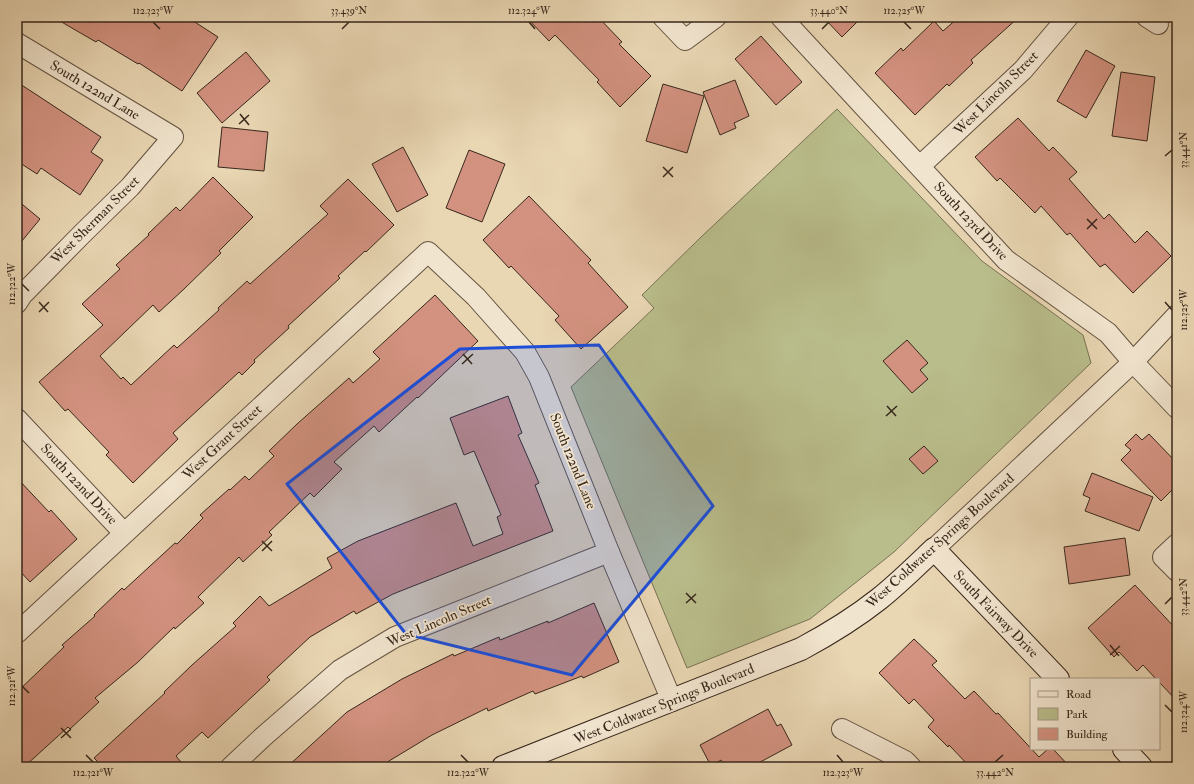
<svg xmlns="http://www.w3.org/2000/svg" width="1194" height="784" viewBox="0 0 1194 784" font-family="'IM FELL Double Pica',serif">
  <rect width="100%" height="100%" fill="#e9d6b3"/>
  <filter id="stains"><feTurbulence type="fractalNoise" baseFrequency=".005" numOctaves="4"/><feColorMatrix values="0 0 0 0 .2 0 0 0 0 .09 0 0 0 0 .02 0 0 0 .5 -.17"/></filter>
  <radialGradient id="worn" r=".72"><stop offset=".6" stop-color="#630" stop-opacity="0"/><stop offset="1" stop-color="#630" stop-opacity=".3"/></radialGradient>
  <path fill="#b9bd8b" stroke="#787253" d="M837,109l145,152 101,74 8,28 -197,189 -84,67 -123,49 -116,-281 83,-79 -12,-13 58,-57z"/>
  <g fill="#d39280" stroke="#37271b">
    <path d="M53,17h134l31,20 -36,54 -43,-28 -1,1 -40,-24 -2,2z"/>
    <path d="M526,17h72l24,25 -3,2 32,32 -31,31 -23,-25 2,-2 -44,-45 -6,6z"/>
    <path d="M823,17h39l-20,20z"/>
    <path d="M959,17h60l-48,43 2,3 -24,23 -2,-2 -32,31 -40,-42 26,-25 2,3 31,-30 9,10z"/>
    <path d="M761,36l41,46 -26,23 -41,-46z"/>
    <path d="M1086,50l29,16 -29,52 -29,-17z"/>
    <path d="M246,52l24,29 -48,42 -25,-30z"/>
    <path d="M1121,72l34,5 -8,64 -35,-5z"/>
    <path d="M735,80l14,36 -15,7 2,5 -16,7 -17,-43z"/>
    <path d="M17,82l84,55 -10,15 12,8 -23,35 -39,-27 -4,6 -20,-13z"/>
    <path d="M663,84l41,12 -17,57 -41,-12z"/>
    <path d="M1018,118l31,33 4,-4 24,25 -8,7 35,40 5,-5 26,29 12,-12 24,25 -38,37 -28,-29 -5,3 -30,-34 -3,2 -26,-29 -6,7 -35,-35 -3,3 -22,-24z"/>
    <path d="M222,127l46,5 -4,39 -46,-4z"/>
    <path d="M403,147l25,48 -31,17 -25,-48z"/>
    <path d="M469,150l36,14 -23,58 -36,-14z"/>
    <path d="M213,177l40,40 -34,34 2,2 -38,37 -24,22 -6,-7 -53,51 21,23 2,-2 8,8 43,-40 3,3 42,-38 -1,-2 29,-27 3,3 78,-70 -8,-8 28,-27 46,46 -28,27 -1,-1 -27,25 2,2 -52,48 1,2 -35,32 1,2 -13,13 -3,-3 -66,61 5,6 -45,44 -27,-28 3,-3 -41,-43 -3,2 -26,-29 64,-57 -21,-21 38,-35 -4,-4 33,-30 -1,-1 28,-27 4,4z"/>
    <path d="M529,196l62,64 -3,3 40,44 -47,42 -26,-29 4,-4 -48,-50 -2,2 -26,-28z"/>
    <path d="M17,200l23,19 -23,28z"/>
    <path d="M435,295l43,46 -60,57 -1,-1 -38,35 -5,-6 -40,36 8,7 -28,28 -4,-4 -41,39 3,3 -29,27 -4,-5 -41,40 6,6 -29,26 -1,-2 -36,35 -43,36 4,4 -29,27 -2,-2 -44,40h-7v-75l47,-45 -2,-2 33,-29 -1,-1 28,-27 2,2 51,-47 2,1 26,-26 -3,-3 29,-26 1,1 15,-14 4,4 25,-24 -5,-5 28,-27 52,-46 4,5 27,-24 -7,-7z"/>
    <path d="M907,340l21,23 -8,7 8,9 -16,14 -29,-32z"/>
    <path d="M508,396l14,37 -4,2 21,48 -4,2 18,46 -160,63 -37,20 -2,-3 -44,26 -43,40 3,3 -62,58 -6,-6 -26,24 9,11h-82l-9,-9 71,-65 -1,-1 28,-27 44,-39 -3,-3 27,-27 9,10 63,-38 -5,-10 31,-17 98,-38 17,43 30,-12 -6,-17 4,-2 -27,-64 -10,4 -14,-37z"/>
    <path d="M1136,434l6,6 7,-6 28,29v22l-16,16 -40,-41 10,-10 -6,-5z"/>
    <path d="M924,446l14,15 -15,13 -14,-15z"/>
    <path d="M1092,473l61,24 -14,34 -54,-20 5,-13 -7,-3z"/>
    <path d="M17,478l32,34 2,-2 26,29 -47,43 -13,-14z"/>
    <path d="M1125,538l5,37 -61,9 -5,-37z"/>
    <path d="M1135,585l42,45v71l-18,-19v-3h-3l-13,-14 -6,6 -18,-19 -5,5 -26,-29z"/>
    <path d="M594,603l25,59 -36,16 -1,-2 -47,18 -2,-3 -45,20 -1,-3 -55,27 -43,26 -7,6h-95l60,-55 55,-33 51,-25 1,2 45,-19 1,3 48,-19v2z"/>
    <path d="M914,639l23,22 -5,4 33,34 9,-8 22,23 2,-1 41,44 9,-8h5l17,18h-100l-21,-22 -1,2 -20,-20 6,-7 -20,-21 -5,5 -30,-31z"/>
    <path d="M768,709l9,17 4,-2 11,21 -41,22h-26l-4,-7 -10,6 -11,-21z"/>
  </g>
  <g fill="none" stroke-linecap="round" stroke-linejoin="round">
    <defs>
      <g id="street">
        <path d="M663,17l22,23 31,-23"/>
        <path d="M781,17l225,243 102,73 25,29 44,46"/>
        <path d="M1147,17l11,7"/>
        <path d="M17,43l156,94 -43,50 -48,47 -60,61 -5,8"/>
        <path d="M920,166l103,-96 45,-53"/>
        <path d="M17,419l107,114"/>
        <path d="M1177,544l-14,13 14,14"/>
        <path d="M934,549l199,-187 44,-47"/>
        <path d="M17,633l411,-381 48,45 49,55 14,25 70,175 63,149"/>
        <path d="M842,729l63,32 6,6"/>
        <path d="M231,767l33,-31 76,-66 55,-33 214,-85"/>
      </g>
      <g id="secondary">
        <path d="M1124,749l17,18"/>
        <path d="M503,767l298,-118c28,-15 54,-31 78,-50 19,-15 37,-33 55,-50l124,130"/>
      </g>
    </defs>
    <use href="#street" stroke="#645341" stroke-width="22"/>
    <use href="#secondary" stroke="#37271b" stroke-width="24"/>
    <use href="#street" stroke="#f1e4ce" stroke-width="20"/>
    <use href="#secondary" stroke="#f1e4ce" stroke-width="22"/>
  </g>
  <path fill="#1d4ed8" fill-opacity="0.2" stroke="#1d4ed8" stroke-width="3" stroke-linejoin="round" d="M599,345l114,161 -141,169 -166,-41 -119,-150 173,-135z"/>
  <path fill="none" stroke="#37271b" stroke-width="1.5" d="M153,22l7,7M529,22l6,7M904,22l7,7M342,29l7,-7M822,29l7,-7M240,114l9,11M239,124l10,-9M1165,156l7,-6M663,167l10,10M663,177l10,-10M1087,219l10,10M1087,229l10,-10M22,284l7,7M39,302l9,10M1165,302l7,8M39,312l10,-10M463,354l9,10M462,364l11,-10M887,406l9,10M886,416l11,-10M262,541l10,10M262,551l10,-10M686,593l10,10M686,603l10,-9M1165,604l7,-7M1110,645l9,11M1110,655l10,-9M22,686l7,7M1165,705l7,7M61,728l10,10M61,738l10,-9M86,755l7,7M461,755l7,7M837,755l6,7M995,762l8,-7"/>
  <g text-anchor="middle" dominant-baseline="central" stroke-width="3.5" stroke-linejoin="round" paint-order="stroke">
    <g font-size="14" fill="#37271b" stroke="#f1e4ce">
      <text transform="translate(95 90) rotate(31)">South 122nd Lane</text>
      <text transform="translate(996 93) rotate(-45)">West Lincoln Street</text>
      <text transform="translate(95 220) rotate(-45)">West Sherman Street</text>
      <text transform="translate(971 221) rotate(47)">South 123rd Drive</text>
      <text transform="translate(222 442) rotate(-43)">West Grant Street</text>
      <text transform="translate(573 461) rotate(68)">South 122nd Lane</text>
      <text transform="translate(79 484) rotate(47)">South 122nd Drive</text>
      <text transform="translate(940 541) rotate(-42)">West Coldwater Springs Boulevard</text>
      <text transform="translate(996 614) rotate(46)">South Fairway Drive</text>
      <text transform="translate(439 621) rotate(-23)">West Lincoln Street</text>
      <text transform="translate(664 704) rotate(-22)">West Coldwater Springs Boulevard</text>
    </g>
  </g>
  <rect width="1194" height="784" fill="none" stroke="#e9d6b3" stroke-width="44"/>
  <rect x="1030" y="678" width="130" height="72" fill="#f1e4ce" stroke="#a79886"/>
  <rect x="1038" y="691" width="20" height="6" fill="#f1e4ce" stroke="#a79886"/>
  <text x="1066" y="698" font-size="12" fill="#37271b">Road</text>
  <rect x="1038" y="708" width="20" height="12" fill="#b9bd8b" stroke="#a79886"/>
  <text x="1066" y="718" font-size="12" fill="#37271b">Park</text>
  <rect x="1038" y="728" width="20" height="12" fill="#d39280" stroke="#a79886"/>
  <text x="1066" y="738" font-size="12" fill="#37271b">Building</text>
  <rect x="22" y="22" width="1150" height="740" fill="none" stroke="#37271b" stroke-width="1.5"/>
  <g font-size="10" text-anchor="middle" fill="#37271b">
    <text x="153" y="14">112.323°W</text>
    <text x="349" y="14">33.439°N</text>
    <text x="529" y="14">112.324°W</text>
    <text x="829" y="14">33.440°N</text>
    <text x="904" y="14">112.325°W</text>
    <text transform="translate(1183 150) rotate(-90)" y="4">33.441°N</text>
    <text transform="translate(11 284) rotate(-90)" y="4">112.322°W</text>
    <text transform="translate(1183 310) rotate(-90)" y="4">112.325°W</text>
    <text transform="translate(1183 597) rotate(-90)" y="4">33.442°N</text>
    <text transform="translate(11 686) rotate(-90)" y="4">112.321°W</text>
    <text transform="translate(1183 712) rotate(-90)" y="4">112.324°W</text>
    <text x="93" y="776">112.321°W</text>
    <text x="468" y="776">112.322°W</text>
    <text x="843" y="776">112.323°W</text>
    <text x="995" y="776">33.442°N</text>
  </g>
  <rect width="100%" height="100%" filter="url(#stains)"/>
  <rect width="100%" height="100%" fill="url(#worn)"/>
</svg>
